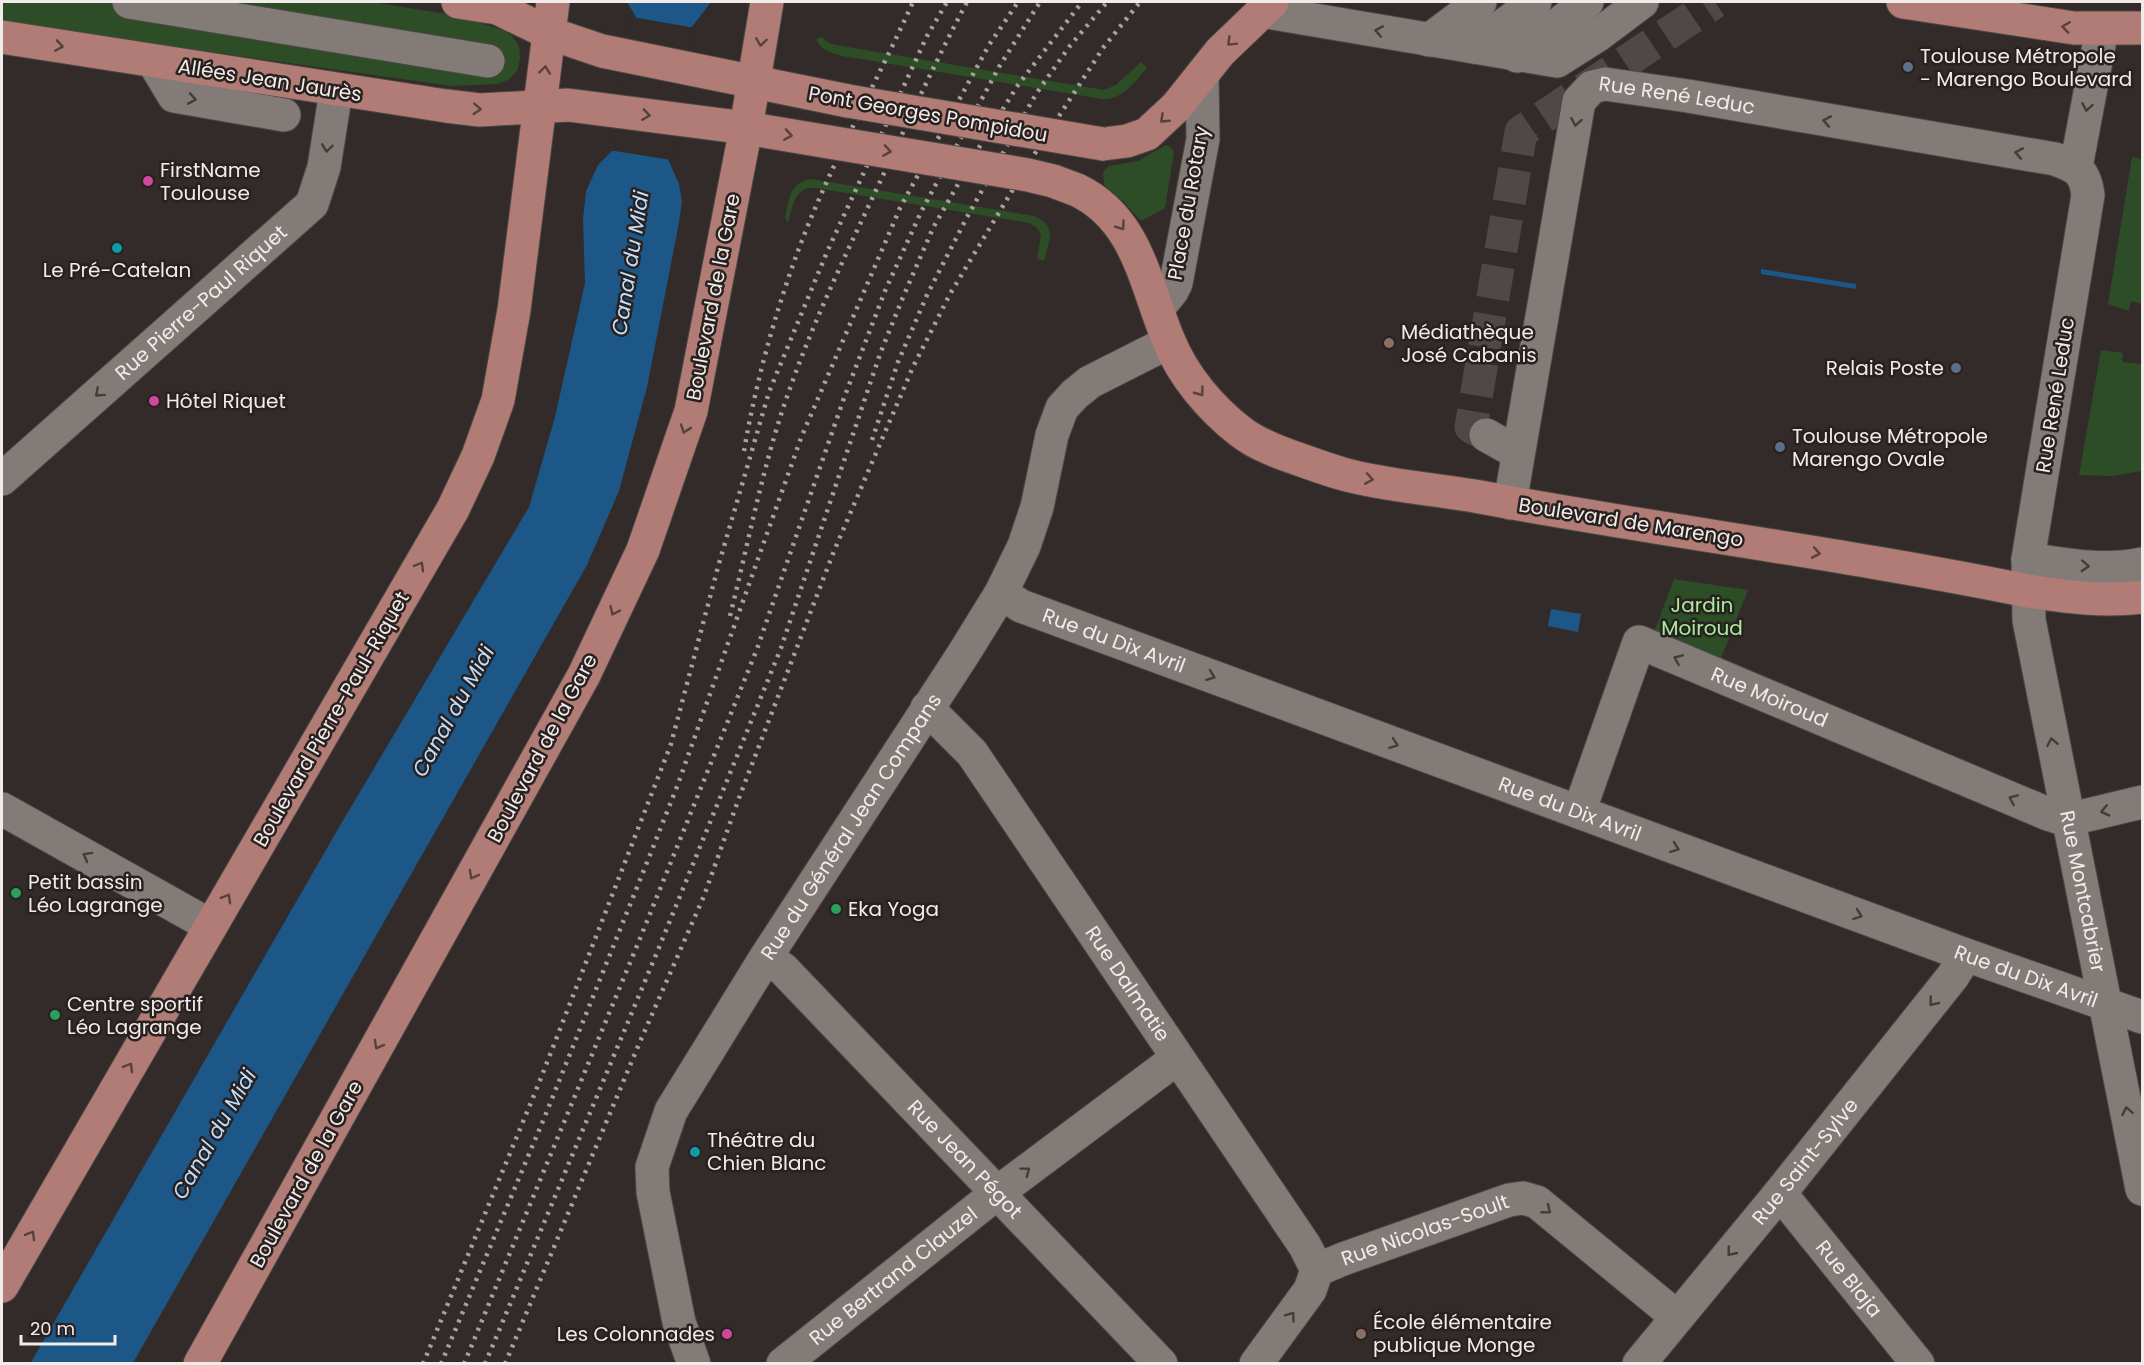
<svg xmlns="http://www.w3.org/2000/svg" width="2144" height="1365" viewBox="0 0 2144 1365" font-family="Poppins,sans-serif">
  <rect width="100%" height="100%" fill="#322b29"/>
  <g fill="#2d4d27">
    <path d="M2,2h370l87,14 46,15 8,6 6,9 1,11 -2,12 -8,10 -12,5 -47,2 -449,-64z"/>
    <path d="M822,37l7,6 7,2 268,45 12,-5 25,-23 6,6c-13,14 -24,32 -44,31l-261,-43c-11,-3 -21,-6 -26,-17z"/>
    <path d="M1166,145l5,2 3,5 -9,56 -24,13 -17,-19 -20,-17 -1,-13 6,-6 29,-5z"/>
    <path d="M2132,157l10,2v145l-11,-3 -2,10 -21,-7z"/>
    <path d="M811,179l223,37c24,10 15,25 10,45l-7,-2 4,-25 -5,-7 -7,-4 -213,-35c-22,-2 -23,18 -28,35l-3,-5c4,-18 4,-35 26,-39z"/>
    <path d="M2101,350l22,3 -1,9 20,2v107l-31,5 -32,-1z"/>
    <path d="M1674,579l74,11 -27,68 -67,-26z"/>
  </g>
  <g fill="#1c5787">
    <path d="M627,2h84l-20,26 -23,131 11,25 3,18 -4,26 -31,159 -28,104 -32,74 -454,798 -103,1 308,-535 191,-322 26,-90 30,-134 -2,-64 3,-28 12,-26 14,-14 24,-134z"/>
    <path d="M1761,269l95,15v5l-95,-15z"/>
    <path d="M1551,609l30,5 -3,18 -30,-6z"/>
  </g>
  <path fill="#322b29" d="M632,17l63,11 -23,132 -64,-10z"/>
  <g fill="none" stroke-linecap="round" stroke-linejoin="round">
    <path stroke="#4f4846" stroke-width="33" stroke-dasharray="33 16" stroke-linecap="butt" d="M1486,435l-15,-8 50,-295 194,-130"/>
    <defs>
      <g id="minor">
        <path d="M129,2l359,59"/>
        <path d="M1261,11l296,50 41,-26 44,-33"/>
        <path d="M1429,40l51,-38"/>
        <path d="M1474,47l61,-45"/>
        <path d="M1517,56l70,-54"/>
        <path d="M153,61l21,35 110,19"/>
        <path d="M2076,167l26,-138"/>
        <path d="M1158,308l14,-17 4,-8 27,-144 -1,-64"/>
        <path d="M1486,435l32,18"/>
        <path id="s1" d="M2,479l310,-275 12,-37 12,-76"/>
        <path id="s2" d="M1510,503l69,-402 13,-14 13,-3 83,12 367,63c22,8 30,12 33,36l-60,364 1,61 113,569"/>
        <path d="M2028,559c38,6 77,13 114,5"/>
        <path id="s3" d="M1001,593l20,13 945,349 176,62"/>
        <path id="s4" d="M927,708l45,45 333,493 12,24"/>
        <path d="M2,809l209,117"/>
        <path id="s5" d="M1579,812l60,-170 409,172 19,6"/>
        <path d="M2067,820l75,-18"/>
        <path id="s6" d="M766,957l17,12 378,395"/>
        <path id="s7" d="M1780,1193l138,171"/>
        <path id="s8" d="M694,1364l-15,-42 -26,-130 -1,-25 19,-56 95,-154 198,-304 37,-60 23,-47 13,-39 15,-72 10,-27 13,-14 15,-12 79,-40"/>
        <path id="s9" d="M783,1364l214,-171 179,-134"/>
        <path id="s10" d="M1256,1364l54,-74 7,-20 26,-11 166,-59 14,-2 14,4 140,115"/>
        <path id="s11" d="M1639,1364l141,-171 173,-217 13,-21"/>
      </g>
      <g id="major">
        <path d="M458,2l39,6 52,25 53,18 246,50"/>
        <path d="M1903,2l171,26h68"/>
        <path d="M2,37l444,69 34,4 88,-5 178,23 83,14"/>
        <path d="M1103,144l24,-3 20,-7 30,-28 43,-54 52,-50"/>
        <path d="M1077,190c61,29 68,95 92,151 14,35 42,68 72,91 17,13 39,21 60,28 14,5 28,10 42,14 43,12 93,15 137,23 183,34 367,57 548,94 39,6 76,11 114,6"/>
        <path d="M2,1286l451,-777 25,-53 20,-56 16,-90 39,-308"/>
        <path d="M200,1364l384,-689 59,-125 48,-139 55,-283 21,-126"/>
      </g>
    </defs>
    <use href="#minor" stroke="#4d4845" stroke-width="35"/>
    <use href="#major" stroke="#4d4845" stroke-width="35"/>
    <use href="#minor" stroke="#837b78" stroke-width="33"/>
    <use href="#major" stroke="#b17c75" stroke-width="33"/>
    <g stroke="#a7a19f" stroke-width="4.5" stroke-dasharray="3 6" stroke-linecap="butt">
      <path d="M872,440l26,-78 29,-67 39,-76 70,-125 33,-47 38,-45"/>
      <path d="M744,451c11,-64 28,-127 50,-189 32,-90 80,-174 119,-260"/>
      <path d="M730,616c19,-76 33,-152 59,-225 25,-71 57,-137 89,-205 29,-62 57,-124 89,-184"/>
      <path d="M423,1364l116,-281 132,-339 47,-177 51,-175 58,-140 100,-216 20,-34"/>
      <path d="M441,1364l104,-248 105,-261 28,-71 123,-346 99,-230 89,-163 29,-43"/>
      <path d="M464,1364l175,-423 118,-292 87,-251 41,-107 36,-79 78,-145 41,-65"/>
      <path d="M485,1364l173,-414 123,-302 99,-294 21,-52 32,-74 48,-84 37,-59 64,-83"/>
      <path d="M505,1364l134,-320 65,-148 35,-98 95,-247 79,-184 37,-73 80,-133 73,-113 37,-46"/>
    </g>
    <defs>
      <g id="major-bridge">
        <path d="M848,101l255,43"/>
        <path d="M829,142l199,33 25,6 24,9"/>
      </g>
    </defs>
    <use href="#major-bridge" stroke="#4d4845" stroke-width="35" stroke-linecap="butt"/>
    <use href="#major-bridge" stroke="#b17c75" stroke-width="33"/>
  </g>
  <defs><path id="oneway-chevron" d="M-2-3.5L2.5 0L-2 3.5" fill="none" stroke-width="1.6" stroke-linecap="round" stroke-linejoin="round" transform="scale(1.5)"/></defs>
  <g stroke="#58413d">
    <use href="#oneway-chevron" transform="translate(2066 27) rotate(-172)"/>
    <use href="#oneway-chevron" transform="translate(761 42) rotate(98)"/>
    <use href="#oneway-chevron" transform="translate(1231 42) rotate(135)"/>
    <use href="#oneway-chevron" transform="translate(59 46) rotate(9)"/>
    <use href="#oneway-chevron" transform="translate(545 70) rotate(-83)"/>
    <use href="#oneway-chevron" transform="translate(477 109) rotate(3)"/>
    <use href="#oneway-chevron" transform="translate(646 115) rotate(8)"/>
    <use href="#oneway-chevron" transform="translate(1164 119) rotate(137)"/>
    <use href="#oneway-chevron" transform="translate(788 135) rotate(9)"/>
    <use href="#oneway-chevron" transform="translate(887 151) rotate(9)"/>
    <use href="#oneway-chevron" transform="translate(1121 226) rotate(54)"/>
    <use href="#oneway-chevron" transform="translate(1200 392) rotate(53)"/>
    <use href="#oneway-chevron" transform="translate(685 429) rotate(109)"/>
    <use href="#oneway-chevron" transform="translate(1369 479) rotate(10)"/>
    <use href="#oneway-chevron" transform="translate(1816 553) rotate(10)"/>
    <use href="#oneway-chevron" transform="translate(420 566) rotate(-60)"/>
    <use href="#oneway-chevron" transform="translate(614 611) rotate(115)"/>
    <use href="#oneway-chevron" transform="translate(473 875) rotate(119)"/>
    <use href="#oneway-chevron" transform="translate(227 898) rotate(-60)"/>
    <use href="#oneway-chevron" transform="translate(378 1045) rotate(119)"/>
    <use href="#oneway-chevron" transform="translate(129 1067) rotate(-60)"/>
    <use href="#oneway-chevron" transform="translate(31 1235) rotate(-60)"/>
  </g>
  <g stroke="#433c3a">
    <use href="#oneway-chevron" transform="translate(1379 31) rotate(-170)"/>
    <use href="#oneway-chevron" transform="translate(192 99) rotate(10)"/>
    <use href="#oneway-chevron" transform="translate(2087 107) rotate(100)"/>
    <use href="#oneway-chevron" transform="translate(1827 121) rotate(-170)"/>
    <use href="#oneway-chevron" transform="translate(1576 122) rotate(100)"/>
    <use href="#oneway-chevron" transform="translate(327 148) rotate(98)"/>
    <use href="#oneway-chevron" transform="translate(2019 153) rotate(-170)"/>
    <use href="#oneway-chevron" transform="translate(99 393) rotate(138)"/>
    <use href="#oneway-chevron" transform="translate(2085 566) rotate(3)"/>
    <use href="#oneway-chevron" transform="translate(1678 659) rotate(-157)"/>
    <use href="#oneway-chevron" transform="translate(1211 676) rotate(20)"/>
    <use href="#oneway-chevron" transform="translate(2052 742) rotate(-101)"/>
    <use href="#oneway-chevron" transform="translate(1394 744) rotate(20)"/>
    <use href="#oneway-chevron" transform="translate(2013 799) rotate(-157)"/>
    <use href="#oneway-chevron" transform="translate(2105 811) rotate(167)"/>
    <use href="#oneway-chevron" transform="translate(1675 848) rotate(20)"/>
    <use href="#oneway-chevron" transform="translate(87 856) rotate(-151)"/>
    <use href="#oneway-chevron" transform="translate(1858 915) rotate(20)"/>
    <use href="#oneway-chevron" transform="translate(1933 1002) rotate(129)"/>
    <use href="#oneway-chevron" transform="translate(2127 1111) rotate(-101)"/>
    <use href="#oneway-chevron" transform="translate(1026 1171) rotate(-37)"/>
    <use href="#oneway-chevron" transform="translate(1547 1210) rotate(39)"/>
    <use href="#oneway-chevron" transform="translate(1731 1252) rotate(129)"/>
    <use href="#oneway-chevron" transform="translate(1291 1316) rotate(-54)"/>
  </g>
  <g fill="#5c6f8a" stroke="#28211f" stroke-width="2">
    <circle cx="1908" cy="67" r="6"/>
    <circle cx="1956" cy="368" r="6"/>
    <circle cx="1780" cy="447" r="6"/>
  </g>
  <g fill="#d1479c" stroke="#28211f" stroke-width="2">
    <circle cx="148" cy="181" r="6"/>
    <circle cx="154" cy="401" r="6"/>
    <circle cx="727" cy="1334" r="6"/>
  </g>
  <g fill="#0f9aa8" stroke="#28211f" stroke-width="2">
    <circle cx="117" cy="248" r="6"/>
    <circle cx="695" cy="1152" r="6"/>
  </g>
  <g fill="#8d6e63" stroke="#28211f" stroke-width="2">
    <circle cx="1389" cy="343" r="6"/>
    <circle cx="1361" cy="1334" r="6"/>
  </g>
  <g fill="#2e9e5b" stroke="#28211f" stroke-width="2">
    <circle cx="16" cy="893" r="6"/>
    <circle cx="836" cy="909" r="6"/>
    <circle cx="55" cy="1015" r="6"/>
  </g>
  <g text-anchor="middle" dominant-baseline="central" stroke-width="5" stroke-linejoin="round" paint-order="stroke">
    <g font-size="20" fill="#f1ecea" stroke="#28211f" text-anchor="start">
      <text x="1920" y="56">Toulouse Métropole<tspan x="1920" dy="23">- Marengo Boulevard</tspan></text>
      <text x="160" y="170">FirstName<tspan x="160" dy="23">Toulouse</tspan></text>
      <text x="117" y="270" text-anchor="middle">Le Pré-Catelan</text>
      <text x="1401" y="332">Médiathèque<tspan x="1401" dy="23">José Cabanis</tspan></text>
      <text x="1944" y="368" text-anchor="end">Relais Poste</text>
      <text x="166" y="401">Hôtel Riquet</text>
      <text x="1792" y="436">Toulouse Métropole<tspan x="1792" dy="23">Marengo Ovale</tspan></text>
      <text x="28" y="882">Petit bassin<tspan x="28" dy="23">Léo Lagrange</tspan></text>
      <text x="848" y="909">Eka Yoga</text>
      <text x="67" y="1004">Centre sportif<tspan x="67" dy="23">Léo Lagrange</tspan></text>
      <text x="707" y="1140">Théâtre du<tspan x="707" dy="23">Chien Blanc</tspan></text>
      <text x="1373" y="1322">École élémentaire<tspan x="1373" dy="23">publique Monge</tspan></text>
      <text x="715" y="1334" text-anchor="end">Les Colonnades</text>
    </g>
    <g font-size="20" fill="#f1ecea" stroke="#28211f">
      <text transform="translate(270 80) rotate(9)">Allées Jean Jaurès</text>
      <text stroke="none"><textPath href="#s2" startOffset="513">Rue René Leduc</textPath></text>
      <text transform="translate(928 114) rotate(10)">Pont Georges Pompidou</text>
      <text transform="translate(1188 203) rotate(-80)">Place du Rotary</text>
      <text transform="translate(713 297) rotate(-79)">Boulevard de la Gare</text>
      <text stroke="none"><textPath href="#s1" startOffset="266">Rue Pierre-Paul Riquet</textPath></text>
      <text transform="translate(2055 395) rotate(-81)">Rue René Leduc</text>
      <text transform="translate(1631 522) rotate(9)">Boulevard de Marengo</text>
      <text stroke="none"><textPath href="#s3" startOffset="123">Rue du Dix Avril</textPath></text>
      <text stroke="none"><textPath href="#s5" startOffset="322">Rue Moiroud</textPath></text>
      <text transform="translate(331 719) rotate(-60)">Boulevard Pierre-Paul-Riquet</text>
      <text transform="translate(542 748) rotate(-62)">Boulevard de la Gare</text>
      <text stroke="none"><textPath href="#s3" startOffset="609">Rue du Dix Avril</textPath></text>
      <text stroke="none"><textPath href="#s8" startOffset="598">Rue du Général Jean Compans</textPath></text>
      <text stroke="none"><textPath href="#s2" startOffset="1656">Rue Montcabrier</textPath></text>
      <text stroke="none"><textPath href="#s3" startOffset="1095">Rue du Dix Avril</textPath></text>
      <text stroke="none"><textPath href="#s4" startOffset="342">Rue Dalmatie</textPath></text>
      <text stroke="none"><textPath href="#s6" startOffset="284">Rue Jean Pégot</textPath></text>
      <text stroke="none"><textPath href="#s11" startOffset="262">Rue Saint-Sylve</textPath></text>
      <text transform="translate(306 1174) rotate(-61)">Boulevard de la Gare</text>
      <text stroke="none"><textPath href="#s10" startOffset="228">Rue Nicolas-Soult</textPath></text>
      <text stroke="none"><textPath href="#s9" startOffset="141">Rue Bertrand Clauzel</textPath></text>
      <text stroke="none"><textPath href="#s7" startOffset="110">Rue Blaja</textPath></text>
    </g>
    <g font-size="20" fill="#a7ec9a" stroke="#28211f">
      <text x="1702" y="605">Jardin<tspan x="1702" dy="23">Moiroud</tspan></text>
    </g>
    <g font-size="21" font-style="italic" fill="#c0defb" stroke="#28211f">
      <text transform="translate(630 263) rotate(-81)">Canal du Midi</text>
      <text transform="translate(453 711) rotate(-61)">Canal du Midi</text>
      <text transform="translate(214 1134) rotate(-60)">Canal du Midi</text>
    </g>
  </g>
  <rect width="2144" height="1365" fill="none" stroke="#f1ecea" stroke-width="6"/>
  <path d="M21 1335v9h94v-9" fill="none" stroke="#f1ecea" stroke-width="3"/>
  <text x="30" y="1335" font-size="18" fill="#f1ecea" stroke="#28211f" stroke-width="4.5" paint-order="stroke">20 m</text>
</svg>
